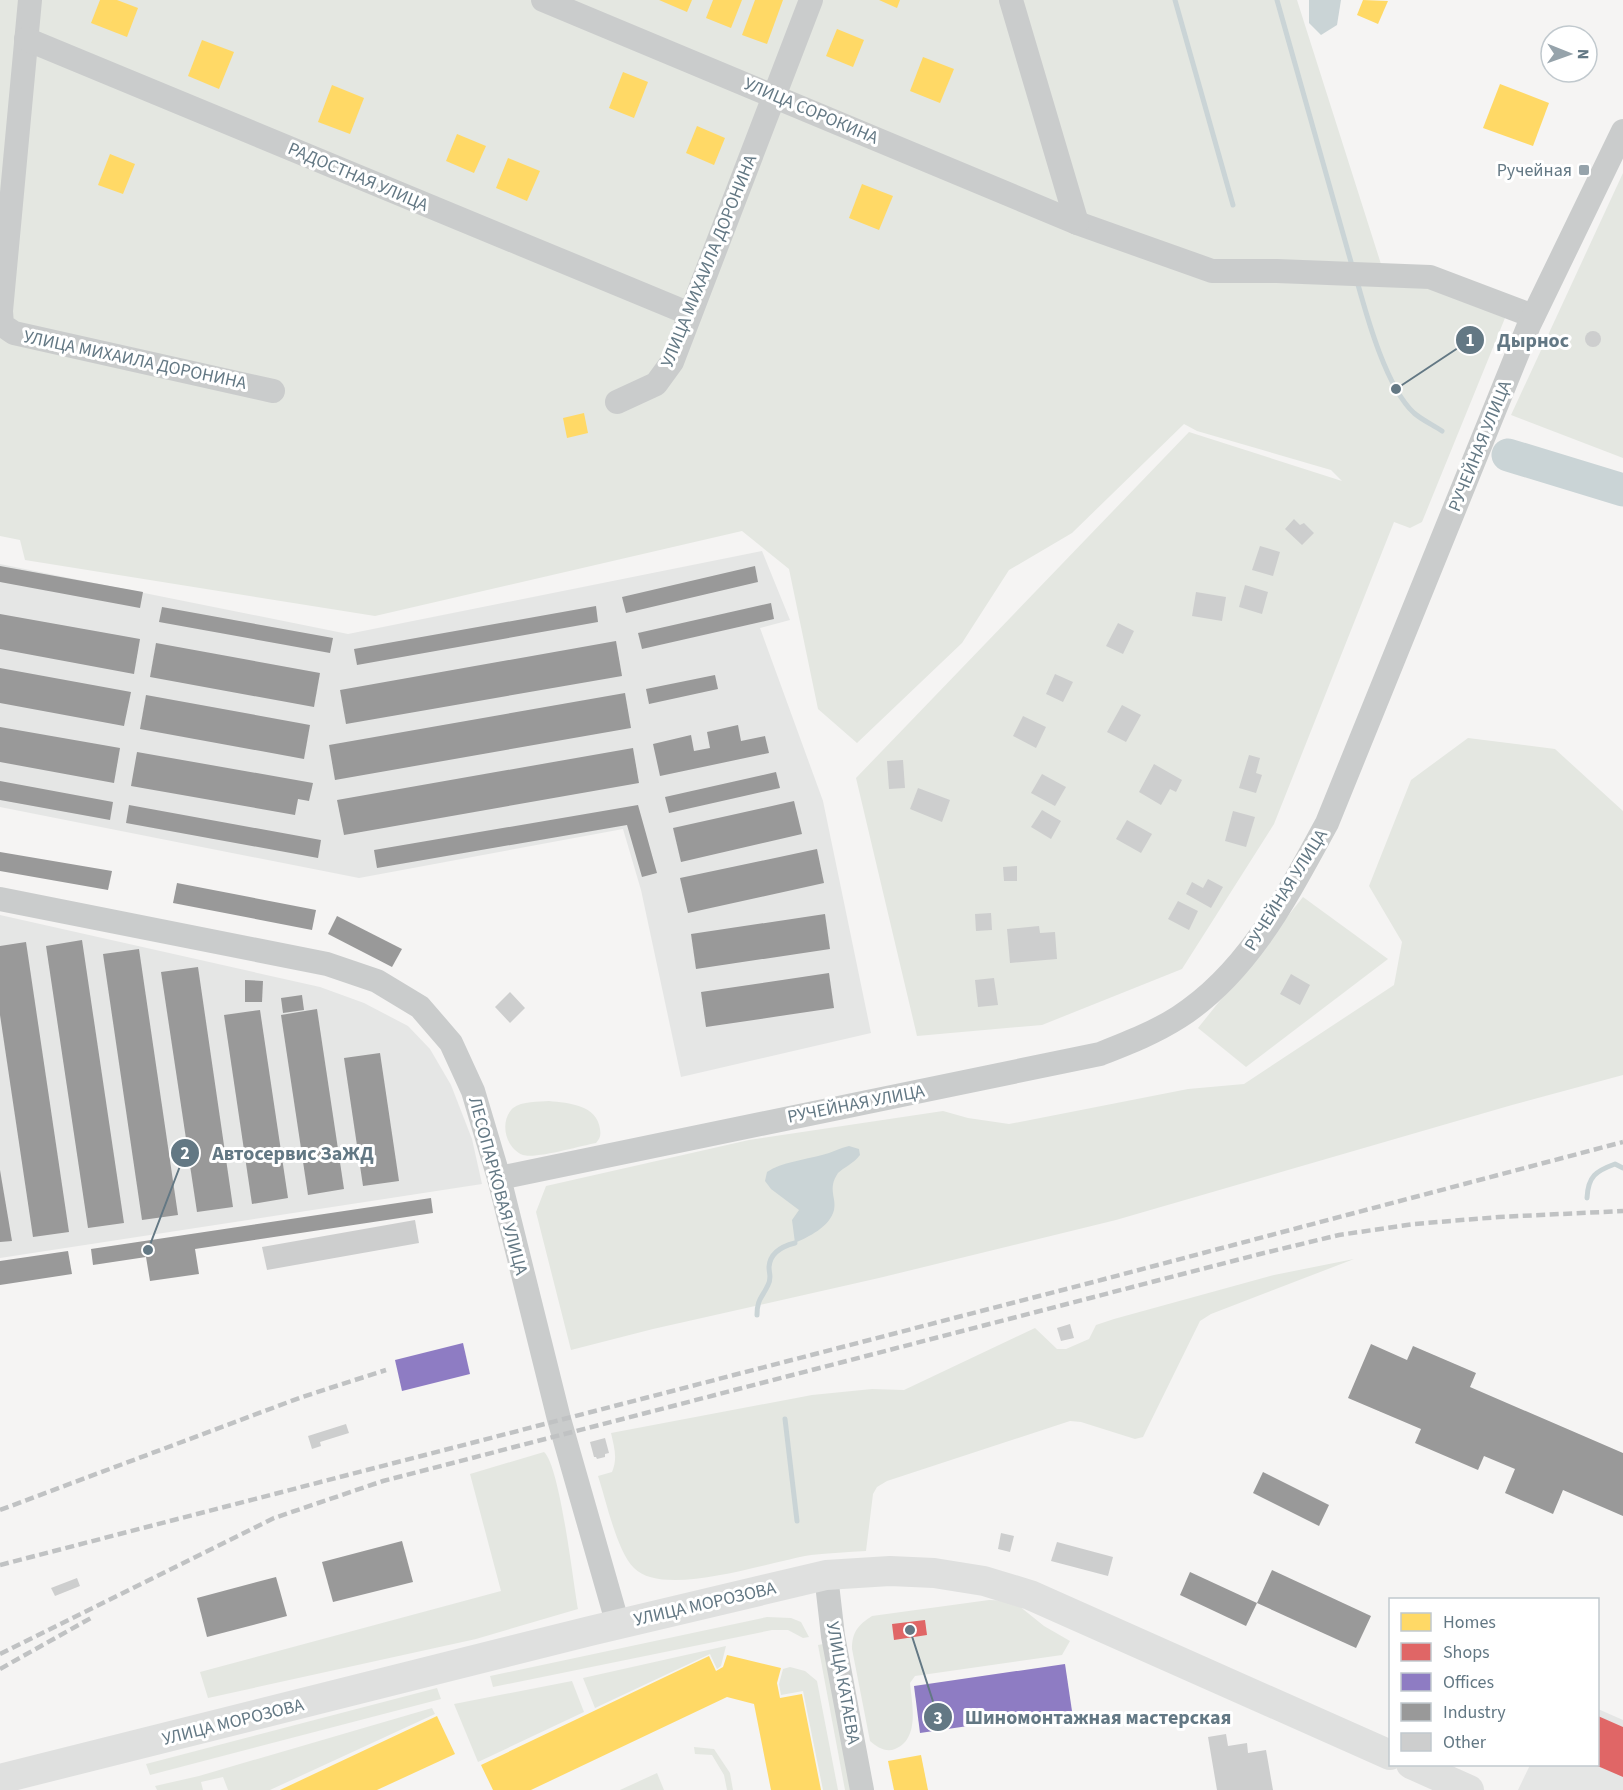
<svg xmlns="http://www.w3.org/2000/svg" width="1623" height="1790" viewBox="0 0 1623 1790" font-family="'Source Sans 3',sans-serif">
  <rect width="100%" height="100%" fill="#f5f4f3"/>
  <g fill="#e5e6e5">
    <path d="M762,551l28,69 -30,8 63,173 48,232 -190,44 -40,-187 -18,-61 -264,49 -359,-71v-243l348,70z"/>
    <path d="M0,915l320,72 44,16 44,23 22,23 21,36 21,54 10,45 -482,74z"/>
    <path d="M1598,1709l25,11v70h-105l12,-25 68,-1z"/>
  </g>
  <g fill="#e4e7e1">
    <path d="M0,0h1297l90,283 40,2 78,33 -83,204 -12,6 -16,-6 -120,302 -92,145 -140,56 -125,11 -61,-258 333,-346 153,49 -11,-11 -134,-39 -13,-7 -112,109 -63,37 -47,73 -105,100 -39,-34 -29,-140 -47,-38 -367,85 -350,-56 -5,-20 -20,-4z"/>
    <path d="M1623,173v285l-112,-43z"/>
    <path d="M1468,738l87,11 68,62v264l-111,30 -396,115 -237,58 -226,51 -82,21 -35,-138 10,-26 203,-46 194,-29 25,7 41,6 179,-35 56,-5 150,-99 8,-43 -33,-56 42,-106z"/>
    <path d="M1303,897l85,62 -142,108 -48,-39z"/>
    <path d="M549,1101c20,2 48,4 51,28 1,7 0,9 -4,14 -16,3 -60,16 -73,12 -18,-7 -24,-34 -10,-47 9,-7 26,-6 36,-7z"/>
    <path d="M1354,1259l-143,55 -11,7 -57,116 -8,2 -54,-17 -11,-1 -183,60 -10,6 -4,7 -7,57c-18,1 -37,2 -55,4 -40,6 -147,44 -177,13 -17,-16 -28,-68 -36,-92l14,-4c6,-14 2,-25 -1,-39l201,-38 60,-6 32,1 131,-62 22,21h9l23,-10 7,-14 18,-6 160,-44z"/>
    <path d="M544,1452c16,14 29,130 34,157l-102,30 -268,59 -8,-26 301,-81 -31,-117z"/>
    <path d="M989,1600l24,1 31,25 26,15 -8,14 -147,21 -5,7c2,21 10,56 -15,66 -9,4 -18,-2 -25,-8l-18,-92c0,-17 6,-24 20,-33z"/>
    <path d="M767,1617l24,1 10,4 8,15 -6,1 -15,-8h-16l-279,57 -3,-11z"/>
    <path d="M829,1643l27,147h-11l-27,-145z"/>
    <path d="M726,1646l-5,20 -4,3 -7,-15 -115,54 -12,-30z"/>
    <path d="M790,1667l15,4 12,10 21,109h-15l-20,-99 -22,4 -2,-11 4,-15z"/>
    <path d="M572,1681l12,31 -106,50 -24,-58z"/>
    <path d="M437,1688l4,11 -291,76 -4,-11z"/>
    <path d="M432,1708l3,6 -165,76h-42l-5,-13 -22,5 2,8h-46l-2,-4 44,-10z"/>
    <path d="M694,1747l20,2 16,24 3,17h-6l-3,-15 -12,-20 -17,-1z"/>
    <path d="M657,1773l7,17h-44z"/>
  </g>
  <g fill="#cad4d6">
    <path d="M1309,0h32l-4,25 -16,10 -12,-12z"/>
    <path d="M849,1146l10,3 1,6c-7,9 -17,13 -22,18 -11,16 -1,25 -4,37 -4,17 -26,27 -39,33l-3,-23 7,-10 -28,-21 -6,-8 2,-9c15,-10 37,-12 55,-17 10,-2 17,-7 27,-9z"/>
  </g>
  <g fill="#ffd966">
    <path d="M100,0h17l21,8 -11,29 -36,-14z"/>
    <path d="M659,0h33l-5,12z"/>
    <path d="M713,0h29l-11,28 -25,-10z"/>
    <path d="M755,0h28l-16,44 -25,-9z"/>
    <path d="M879,0h21l-3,8z"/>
    <path d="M1363,0l25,1 -10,23 -21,-9z"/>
    <path d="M837,29l27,11 -11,27 -27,-11z"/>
    <path d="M202,40l32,12 -15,37 -31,-13z"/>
    <path d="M923,57l31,12 -14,34 -30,-12z"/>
    <path d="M623,72l25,10 -14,36 -25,-10z"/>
    <path d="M1500,84l49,19 -16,43 -50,-18z"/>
    <path d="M332,85l32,13 -14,36 -32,-12z"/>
    <path d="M697,126l28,12 -11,27 -28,-12z"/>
    <path d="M457,134l29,12 -12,27 -28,-12z"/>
    <path d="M110,154l25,10 -12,30 -25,-9z"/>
    <path d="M508,158l32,13 -13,30 -31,-13z"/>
    <path d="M862,184l31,12 -14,34 -30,-12z"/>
    <path d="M584,413l4,20 -21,5 -4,-20z"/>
    <path d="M727,1655l54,13 -4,15 3,15 22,-4 19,96h-50l-17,-86 -27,-7 -196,93h-38l-12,-25 228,-109 7,15 7,-4z"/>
    <path d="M437,1716l18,38 -78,36h-97z"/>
    <path d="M921,1755l7,35h-34l-6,-29z"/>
  </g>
  <g fill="#e06666">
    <path d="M925,1620l2,15 -33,5 -2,-16z"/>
    <path d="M1598,1716l25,11v50l-30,-13h5z"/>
  </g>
  <g fill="#8e7cc3">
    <path d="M463,1343l7,31 -68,17 -7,-31z"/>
    <path d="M1065,1664l7,47 -152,22 -6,-47z"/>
  </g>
  <g fill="#999">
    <path d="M0,566l143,26 -3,16 -140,-26z"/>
    <path d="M755,566l3,16 -132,31 -4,-16z"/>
    <path d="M771,603l3,16 -132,30 -4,-16z"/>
    <path d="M596,606l2,16 -241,43 -3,-16z"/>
    <path d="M162,607l171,31 -3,15 -171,-31z"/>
    <path d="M0,614l140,25 -6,35 -134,-25z"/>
    <path d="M616,641l6,35 -276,48 -6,-34z"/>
    <path d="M156,643l164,30 -6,34 -164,-30z"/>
    <path d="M0,668l131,24 -7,34 -124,-23z"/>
    <path d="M715,675l3,14 -69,15 -3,-15z"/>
    <path d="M625,693l6,35 -296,52 -6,-35z"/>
    <path d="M146,695l164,30 -6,34 -164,-30z"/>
    <path d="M738,725l3,16 24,-5 4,17 -109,23 -7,-32 38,-9 3,16 16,-3 -3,-16z"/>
    <path d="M0,727l120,21 -6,35 -114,-21z"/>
    <path d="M633,748l6,35 -295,52 -7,-35z"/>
    <path d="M137,752l176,31 -4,18 -11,-2 -3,16 -164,-29z"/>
    <path d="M776,772l4,16 -111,25 -4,-16z"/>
    <path d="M0,781l113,21 -3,18 -110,-20z"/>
    <path d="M794,801l8,33 -121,28 -8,-34z"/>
    <path d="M129,805l192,35 -3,18 -192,-35z"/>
    <path d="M638,805l19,68 -15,4 -15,-52 -250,43 -3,-18z"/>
    <path d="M817,849l7,34 -136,30 -8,-35z"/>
    <path d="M0,852l112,19 -4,19 -108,-19z"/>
    <path d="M177,883l139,27 -4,20 -139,-27z"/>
    <path d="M825,914l5,35 -134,20 -5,-35z"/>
    <path d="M337,916l65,33 -10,18 -64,-33z"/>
    <path d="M82,940l42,283 -36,5 -42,-282z"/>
    <path d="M26,942l43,290 -36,5 -33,-222v-69z"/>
    <path d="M139,949l39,266 -36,5 -39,-266z"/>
    <path d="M198,967l35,240 -36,5 -36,-240z"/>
    <path d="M829,973l5,35 -128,19 -5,-35z"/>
    <path d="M245,980l18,1 -1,21h-17z"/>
    <path d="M302,995l2,15 -21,3 -2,-15z"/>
    <path d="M317,1009l27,180 -36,6 -27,-180z"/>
    <path d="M260,1010l28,188 -36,6 -28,-189z"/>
    <path d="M380,1053l19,128 -36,5 -19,-128z"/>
    <path d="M0,1170l12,71 -12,1z"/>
    <path d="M431,1198l2,15 -238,36 4,25 -49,7 -4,-24 -53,8 -2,-16z"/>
    <path d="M68,1251l4,23 -72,11v-24z"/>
    <path d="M1371,1344l36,16 6,-14 63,27 -6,14 153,66v63l-60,-26 -10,24 -48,-21 10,-24 -31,-13 -6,14 -63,-27 6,-14 -73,-31z"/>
    <path d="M1263,1472l66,33 -10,21 -66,-33z"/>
    <path d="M402,1541l11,41 -80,20 -11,-40z"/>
    <path d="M1272,1570l99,46 -15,32 -99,-45z"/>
    <path d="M1190,1572l67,31 -11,23 -66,-31z"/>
    <path d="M276,1577l11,39 -80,21 -10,-39z"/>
  </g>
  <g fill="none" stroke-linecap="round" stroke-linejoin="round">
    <g stroke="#cad4d6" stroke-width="5">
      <path d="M1175,0l58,205"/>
      <path d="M1277,0l76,269"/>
      <path d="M1357,281c10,36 29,106 57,132 8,7 19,12 28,18"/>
      <path d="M1587,1198c1,-22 9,-27 28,-34l8,4"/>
      <path d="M757,1315c0,-16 5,-17 11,-30 4,-7 1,-11 1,-18 1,-15 14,-21 26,-24"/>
      <path d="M785,1419l12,102"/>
    </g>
    <path stroke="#cad4d6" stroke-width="33" d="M1508,455l115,35"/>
  </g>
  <g fill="#cdcece">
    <circle cx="1593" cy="339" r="8"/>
    <path d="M1294,519l6,6 4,-2 10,10 -12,12 -17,-16z"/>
    <path d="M1260,546l20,6 -7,24 -21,-6z"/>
    <path d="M1245,585l23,7 -6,22 -23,-7z"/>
    <path d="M1196,592l30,5 -4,24 -30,-5z"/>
    <path d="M1118,623l16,8 -11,23 -17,-8z"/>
    <path d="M1055,674l18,8 -10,20 -17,-8z"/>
    <path d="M1122,705l19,10 -15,27 -19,-10z"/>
    <path d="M1023,716l23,11 -10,21 -23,-12z"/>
    <path d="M1249,755l11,3 -4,15 6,2 -6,18 -17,-5z"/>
    <path d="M903,760l2,28 -16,1 -2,-28z"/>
    <path d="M1154,764l28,16 -6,12 -6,-3 -9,16 -22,-13z"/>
    <path d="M1042,774l24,13 -11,19 -24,-13z"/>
    <path d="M918,788l32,12 -8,22 -32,-13z"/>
    <path d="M1042,810l19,11 -10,18 -20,-12z"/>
    <path d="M1233,811l22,6 -9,30 -21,-6z"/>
    <path d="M1127,820l25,14 -11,19 -25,-14z"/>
    <path d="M1017,866v15h-13l-1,-14z"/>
    <path d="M1208,879l15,8 -12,21 -25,-14 6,-12 11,6z"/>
    <path d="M1178,901l20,10 -9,19 -21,-11z"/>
    <path d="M991,913l1,17 -16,1 -1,-17z"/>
    <path d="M1039,926l1,7 15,-1 2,27 -47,4 -3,-34z"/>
    <path d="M1291,974l19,11 -10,20 -20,-11z"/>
    <path d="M994,978l4,27 -20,2 -3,-27z"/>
    <path d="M510,992l15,16 -15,15 -15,-16z"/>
    <path d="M415,1220l4,23 -152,27 -5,-23z"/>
    <path d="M1070,1324l4,14 -13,3 -4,-13z"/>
    <path d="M346,1424l3,9 -29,9 1,4 -9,3 -4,-13z"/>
    <path d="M605,1438l4,15 -4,1v3l-8,2 -1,-2h-2l-4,-15z"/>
    <path d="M1001,1533l13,3 -4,16 -12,-3z"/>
    <path d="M1057,1542l56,15 -5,19 -57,-15z"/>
    <path d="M77,1578l3,8 -25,10 -4,-8z"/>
    <path d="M1226,1734l2,12 19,-3 1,10 18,-3 7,40h-56l-9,-53z"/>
  </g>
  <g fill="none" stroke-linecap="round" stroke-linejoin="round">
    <g stroke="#cacccc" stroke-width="24">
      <path d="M30,0l-29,311 1,14 12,8 259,58"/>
      <path d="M543,0l534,223 135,48h65l153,6 103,39"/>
      <path d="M1011,0l66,223"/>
      <path d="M26,39l664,275"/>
      <path d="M617,402l39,-18 16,-22 139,-362"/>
      <path d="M0,899l327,65 50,17 43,26 31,36 22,48 26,87 60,241 59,206"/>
      <path d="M499,1178l601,-124c28,-11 54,-21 79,-37 70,-45 109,-123 148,-194l202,-498 94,-194"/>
      <path d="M826,1575l7,61 29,154"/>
    </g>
    <g stroke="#dfe0df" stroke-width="30">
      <path d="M1411,1764l58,26"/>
      <path d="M0,1779l590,-148 236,-56 64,-4 44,2 50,8 46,14 360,160"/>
    </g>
    <g stroke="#c0c2c3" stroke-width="4.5" stroke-dasharray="9 4.5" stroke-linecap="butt">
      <path d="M0,1510l302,-113 84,-27"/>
      <path d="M0,1565l1101,-285 522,-138"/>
      <path d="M0,1654l274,-136 109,-37 877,-227 79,-19 75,-11 85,-7 124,-6"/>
      <path d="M0,1669l91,-51"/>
    </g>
  </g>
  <rect fill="#96a3ab" stroke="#fff" stroke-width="2" x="1578" y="164" width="12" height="12" rx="3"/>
  <g text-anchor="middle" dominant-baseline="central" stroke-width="6" stroke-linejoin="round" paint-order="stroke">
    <g font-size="18" fill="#637884" stroke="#fff">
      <text transform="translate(811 111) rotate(23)">УЛИЦА СОРОКИНА</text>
      <text transform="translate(358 177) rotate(23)">РАДОСТНАЯ УЛИЦА</text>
      <text transform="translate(709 261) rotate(-68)">УЛИЦА МИХАИЛА ДОРОНИНА</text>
      <text transform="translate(135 360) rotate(12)">УЛИЦА МИХАИЛА ДОРОНИНА</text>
      <text transform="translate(1480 446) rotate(-68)">РУЧЕЙНАЯ УЛИЦА</text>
      <text transform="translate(1286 890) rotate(-58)">РУЧЕЙНАЯ УЛИЦА</text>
      <text transform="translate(856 1104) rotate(-11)">РУЧЕЙНАЯ УЛИЦА</text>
      <text transform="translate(498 1186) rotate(75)">ЛЕСОПАРКОВАЯ УЛИЦА</text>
      <text transform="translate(705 1604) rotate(-13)">УЛИЦА МОРОЗОВА</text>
      <text transform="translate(843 1683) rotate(80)">УЛИЦА КАТАЕВА</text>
      <text transform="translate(233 1722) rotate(-14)">УЛИЦА МОРОЗОВА</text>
    </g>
    <g font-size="18" fill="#637884" stroke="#fff" text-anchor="end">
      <text x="1572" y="170">Ручейная</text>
    </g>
  </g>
  <path fill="none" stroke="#637884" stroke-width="2" d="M1396 389L1470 340M148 1250L185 1153M910 1630L938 1717"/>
  <g fill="#637884" stroke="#fff" stroke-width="2">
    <circle cx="1396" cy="389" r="6"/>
    <circle cx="148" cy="1250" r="6"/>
    <circle cx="910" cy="1630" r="6"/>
    <circle cx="1470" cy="340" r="15"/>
    <circle cx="185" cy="1153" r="15"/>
    <circle cx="938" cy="1717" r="15"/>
  </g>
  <g font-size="18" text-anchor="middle" font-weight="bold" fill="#fff">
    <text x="1470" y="346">1</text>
    <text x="185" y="1159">2</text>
    <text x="938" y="1724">3</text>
  </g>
  <g font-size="20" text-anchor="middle" font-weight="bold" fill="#637884" stroke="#fff" stroke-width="6" stroke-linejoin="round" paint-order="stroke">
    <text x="1533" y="347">Дырнос</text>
    <text x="293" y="1160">Автосервис ЗаЖД</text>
    <text x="1098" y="1724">Шиномонтажная мастерская</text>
  </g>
  <rect x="1389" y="1598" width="210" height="168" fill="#ffffff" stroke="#c1c9ce" stroke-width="1.5"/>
  <rect x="1401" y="1613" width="30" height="18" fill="#ffd966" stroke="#c1c9ce" stroke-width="1.5"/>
  <text x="1443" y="1628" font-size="18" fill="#637884">Homes</text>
  <rect x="1401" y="1643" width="30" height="18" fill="#e06666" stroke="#c1c9ce" stroke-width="1.5"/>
  <text x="1443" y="1658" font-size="18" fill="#637884">Shops</text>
  <rect x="1401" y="1673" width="30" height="18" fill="#8e7cc3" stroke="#c1c9ce" stroke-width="1.5"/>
  <text x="1443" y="1688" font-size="18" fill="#637884">Offices</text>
  <rect x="1401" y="1703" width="30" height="18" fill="#999999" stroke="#c1c9ce" stroke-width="1.5"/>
  <text x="1443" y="1718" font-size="18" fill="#637884">Industry</text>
  <rect x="1401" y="1733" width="30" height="18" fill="#cdcece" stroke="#c1c9ce" stroke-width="1.5"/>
  <text x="1443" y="1748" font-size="18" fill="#637884">Other</text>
  <g transform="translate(1569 54) rotate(91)"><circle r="28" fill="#ffffff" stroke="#c1c9ce" stroke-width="1.5"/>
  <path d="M0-4.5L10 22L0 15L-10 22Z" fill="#96a3ab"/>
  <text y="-9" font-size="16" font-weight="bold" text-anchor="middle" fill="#637884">N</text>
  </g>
</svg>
